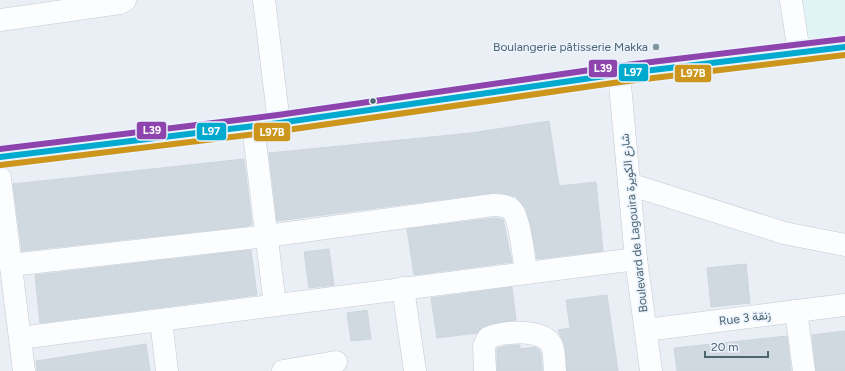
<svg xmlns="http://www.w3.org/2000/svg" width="845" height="371" viewBox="0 0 845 371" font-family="Figtree,Vazirmatn,sans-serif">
  <rect width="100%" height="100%" fill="#eaeff5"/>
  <path fill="#e1f3f4" d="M785,0h60v54l-53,7z"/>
  <g fill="#d0d9df" stroke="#cdd6dd">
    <path d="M549,121l10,65 37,-4 7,69 -66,8 -6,-32 -5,-18 -10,-12 -14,-4h-11l-214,28 -8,-68 202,-20z"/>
    <path d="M244,159l8,65 -4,2 -226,25 -9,-67z"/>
    <path d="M494,218l9,1 9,43 -98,13 -7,-46z"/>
    <path d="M329,249l5,36 -25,3 -5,-36z"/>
    <path d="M251,250l6,45 -217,28 -5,-48z"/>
    <path d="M746,264l4,39 -39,4 -4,-39z"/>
    <path d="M512,287l4,33 -26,4 -7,3 -6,6 -40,5 -6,-40z"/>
    <path d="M607,295l11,76h-51l-2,-25 -7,-16 12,-2 -4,-28z"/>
    <path d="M367,310l4,29 -20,2 -4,-28z"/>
    <path d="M845,331v40h-29l-4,-36z"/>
    <path d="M787,336l4,35h-114l-3,-23z"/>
    <path d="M146,344l4,27h-113l-1,-10z"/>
    <path d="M513,345h7v4l15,-2 4,3 2,4 1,17h-45v-23z"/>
  </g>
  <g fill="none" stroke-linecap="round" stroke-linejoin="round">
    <defs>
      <g id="minor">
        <path d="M264,0l15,123"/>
        <path d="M791,0l8,53"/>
        <path d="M0,20l120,-17 5,-3"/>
        <path d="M619,74l17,185 15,112"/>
        <path d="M253,126l22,179"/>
        <path d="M0,157l279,-34 340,-49 226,-27"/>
        <path d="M0,178l24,193"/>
        <path d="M629,184l155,49 61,12"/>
        <path d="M11,265l256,-29 226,-31c6,0 13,0 18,4 9,8 13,50 15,64"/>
        <path d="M403,288l12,83"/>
        <path d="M796,311l8,60"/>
        <path d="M161,320l6,51"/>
        <path d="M646,330l199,-25"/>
        <path d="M20,338l616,-79"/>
        <path d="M283,371l53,-9"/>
        <path d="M485,371l-1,-25 4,-8c13,-7 57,-10 64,8 3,7 2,17 3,25"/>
      </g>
    </defs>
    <use href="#minor" stroke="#c4cbd1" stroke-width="23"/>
    <use href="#minor" stroke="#fcfdfe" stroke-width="22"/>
    <defs>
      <path id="bus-1" d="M0,157l279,-34 340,-49 226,-27"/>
      <path id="bus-2" d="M1,165l279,-34 340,-49 225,-27"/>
      <path id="bus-3" d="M0,149l278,-34 340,-49 226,-27"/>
    </defs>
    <use href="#bus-1" stroke="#ebf3fd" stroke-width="9"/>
    <use href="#bus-2" stroke="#ebf3fd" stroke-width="9"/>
    <use href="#bus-3" stroke="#ebf3fd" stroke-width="9"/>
    <use href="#bus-1" stroke="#00a9ce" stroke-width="6"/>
    <use href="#bus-2" stroke="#cc961c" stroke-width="6"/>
    <use href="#bus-3" stroke="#8e44ad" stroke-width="6"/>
  </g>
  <circle fill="#84959f" stroke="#ebf3fd" stroke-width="1.5" cx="656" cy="47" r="4"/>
  <circle fill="#4d6571" stroke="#ebf3fd" stroke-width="1.5" cx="373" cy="101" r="3.5"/>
  <g text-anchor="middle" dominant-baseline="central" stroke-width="3" stroke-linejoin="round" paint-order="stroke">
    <g font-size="12" fill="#4d6571" stroke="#ebf3fd" text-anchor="end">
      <text x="648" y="47">Boulangerie pâtisserie Makka</text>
    </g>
    <g font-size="12" fill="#4d6571" stroke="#ebf3fd">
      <text transform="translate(634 223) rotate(-96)">Boulevard de Lagouira شارع الكويرة</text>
      <text transform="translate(745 318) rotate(-7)">Rue 3 زنقة</text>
    </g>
  </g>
  <g stroke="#ebf3fd" stroke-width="1.5">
    <rect x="588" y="59" width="30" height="19" rx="4" fill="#8e44ad"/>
    <rect x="618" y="63" width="31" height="19" rx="4" fill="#00a9ce"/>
    <rect x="674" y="64" width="38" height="19" rx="4" fill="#cc961c"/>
    <rect x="136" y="121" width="31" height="19" rx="4" fill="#8e44ad"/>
    <rect x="196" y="122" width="31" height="19" rx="4" fill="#00a9ce"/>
    <rect x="253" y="122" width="38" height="20" rx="4" fill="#cc961c"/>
  </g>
  <g font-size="11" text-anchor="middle" font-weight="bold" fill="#fff">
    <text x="603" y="72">L39</text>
    <text x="633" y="76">L97</text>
    <text x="693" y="77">L97B</text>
    <text x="152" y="134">L39</text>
    <text x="211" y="135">L97</text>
    <text x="272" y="136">L97B</text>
  </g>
  <path d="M705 351v6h63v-6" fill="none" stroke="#4d6571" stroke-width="2"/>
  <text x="711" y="351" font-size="12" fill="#4d6571" stroke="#ebf3fd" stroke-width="3" paint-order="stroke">20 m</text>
</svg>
